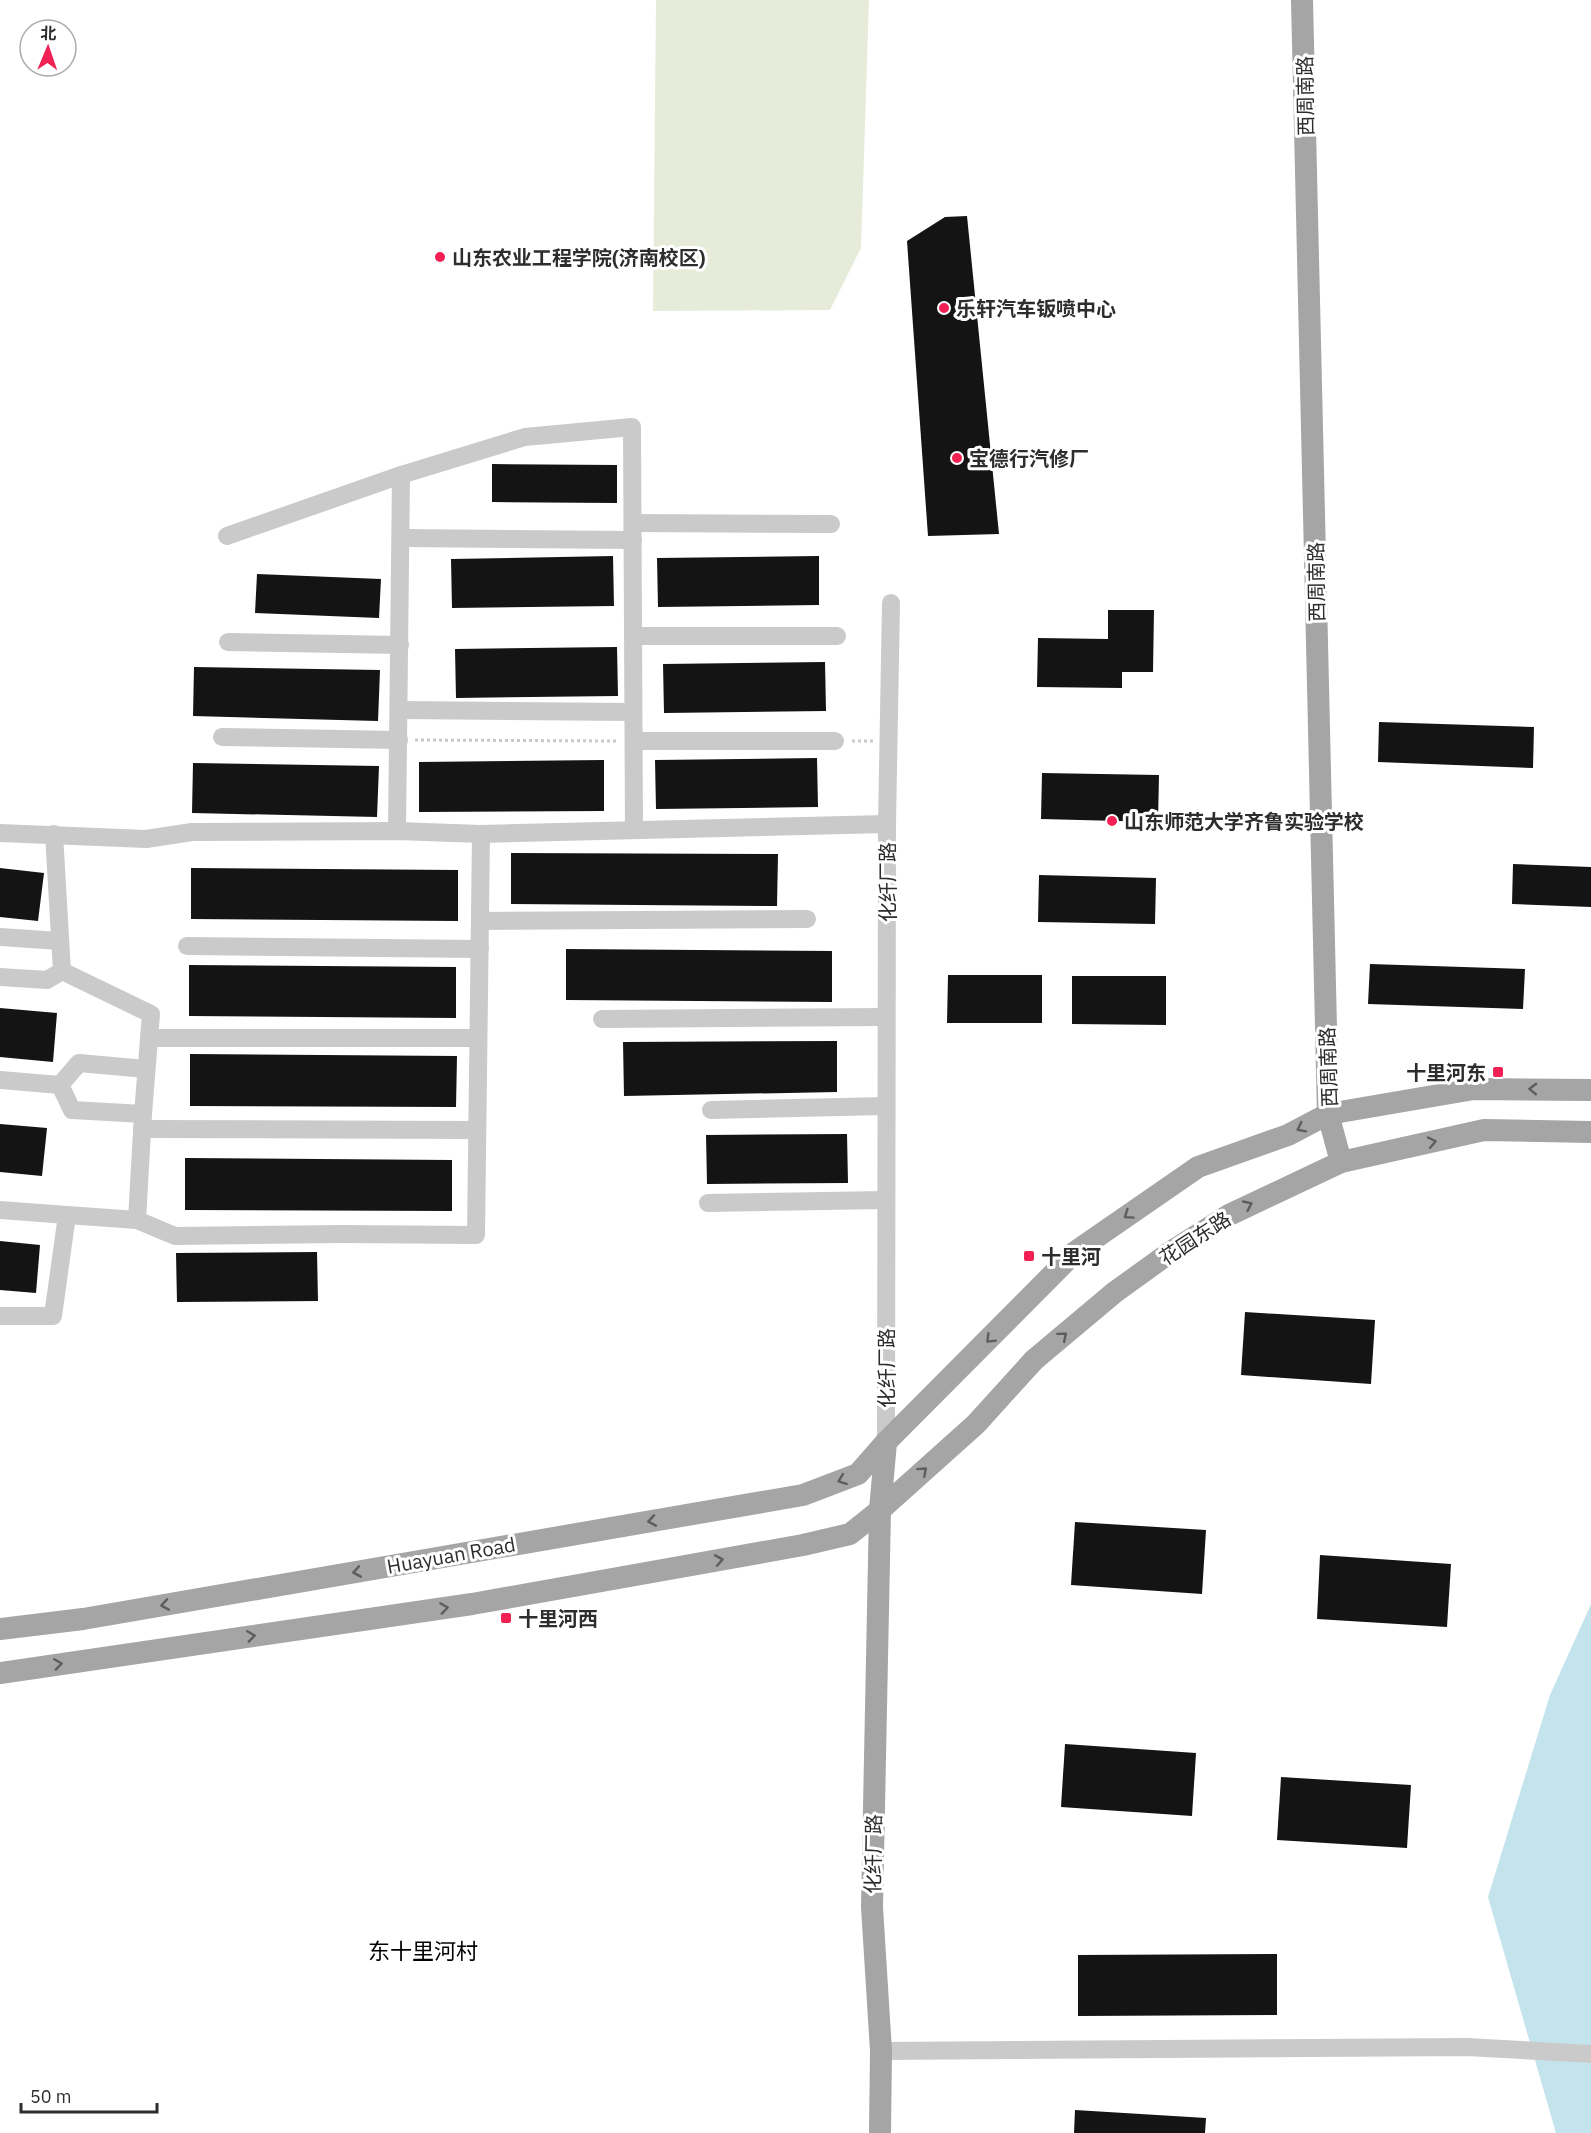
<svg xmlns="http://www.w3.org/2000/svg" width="1591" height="2133" viewBox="0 0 1591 2133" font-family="'IBM Plex Sans','Noto Sans SC',sans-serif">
  <rect width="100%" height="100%" fill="#fff"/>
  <path fill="#e6ecd9" d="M656,0h213l-8,248 -31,62 -177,1z"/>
  <path fill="#c4e4ed" d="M1591,1604v529h-35l-68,-236 62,-202z"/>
  <g fill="#141414">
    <path d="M967,216l32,318 -71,2 -21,-295 38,-24z"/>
    <path d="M492,464l125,1v38l-125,-1z"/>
    <path d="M613,556l1,50 -162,2 -1,-49z"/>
    <path d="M819,556v49l-161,2 -1,-49z"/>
    <path d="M257,574l124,5 -2,39 -124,-5z"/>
    <path d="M1108,610h46l-1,62h-31v16l-85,-1 1,-49 70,1z"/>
    <path d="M617,647l1,49 -162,2 -1,-49z"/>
    <path d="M825,662l1,49 -162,2 -1,-49z"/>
    <path d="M194,667l186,3 -2,51 -185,-5z"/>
    <path d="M1379,722l155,5 -1,41 -155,-6z"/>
    <path d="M817,758l1,49 -162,2 -1,-49z"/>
    <path d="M604,760v51l-185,1v-50z"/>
    <path d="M193,763l186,3 -2,51 -185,-4z"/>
    <path d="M1042,773l117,2 -1,47 -117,-3z"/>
    <path d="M511,853l267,1 -1,52 -266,-2z"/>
    <path d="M1513,864l78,3v40l-79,-3z"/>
    <path d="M0,868l44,5 -6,48 -38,-4z"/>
    <path d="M191,868l267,2v51l-267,-2z"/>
    <path d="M1039,875l117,3 -1,46 -117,-2z"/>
    <path d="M566,949l266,2v51l-266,-2z"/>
    <path d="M1370,964l155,5 -2,40 -155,-5z"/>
    <path d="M189,965l267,2v51l-267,-2z"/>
    <path d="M948,975h94v48h-95z"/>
    <path d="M1072,976h94v49l-94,-1z"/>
    <path d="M0,1008l57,5 -4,49 -53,-5z"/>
    <path d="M837,1041v51l-213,4 -1,-54z"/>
    <path d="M190,1054l267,2 -1,51 -266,-1z"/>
    <path d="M0,1124l47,4 -5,48 -42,-4z"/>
    <path d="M847,1134l1,49 -141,1 -1,-49z"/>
    <path d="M185,1158l267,2v51l-267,-1z"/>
    <path d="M0,1241l40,4 -4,48 -36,-3z"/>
    <path d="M317,1252l1,49 -141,1 -1,-49z"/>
    <path d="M1245,1312l130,8 -4,64 -130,-9z"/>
    <path d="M1075,1522l131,8 -4,64 -131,-9z"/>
    <path d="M1320,1555l131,9 -4,63 -130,-8z"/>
    <path d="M1065,1744l131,9 -4,63 -131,-9z"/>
    <path d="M1281,1777l130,8 -4,63 -130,-8z"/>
    <path d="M1277,1954v61l-199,1v-61z"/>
    <path d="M1075,2110l131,8 -1,15h-131z"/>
  </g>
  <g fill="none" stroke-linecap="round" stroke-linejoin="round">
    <g stroke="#cacaca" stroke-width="3" stroke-dasharray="3 3" stroke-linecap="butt">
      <path d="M415,740l201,1"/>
      <path d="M852,741h21"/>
    </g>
    <g stroke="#cacaca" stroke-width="18">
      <path d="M633,523l198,1"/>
      <path d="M227,536l174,-61"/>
      <path d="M401,538l232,2"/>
      <path d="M633,636h204"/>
      <path d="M228,642l172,3"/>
      <path d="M399,710l234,2"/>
      <path d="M222,737l177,3"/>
      <path d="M634,741h201"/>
      <path d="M397,831l4,-356 124,-38 107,-10 2,403"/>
      <path d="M0,833l146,6 46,-7 205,-1 84,3 406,-10"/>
      <path d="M480,921l327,-2"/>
      <path d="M0,937l60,4"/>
      <path d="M187,946l293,3"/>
      <path d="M0,977l47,3 15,-9"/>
      <path d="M602,1019l284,-2"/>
      <path d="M149,1038h329"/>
      <path d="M0,1080l60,5 19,-22 67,6"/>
      <path d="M60,1085l12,25 71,4"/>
      <path d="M711,1110l175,-4"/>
      <path d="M142,1129l335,1"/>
      <path d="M708,1203l178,-3"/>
      <path d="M0,1210l67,5"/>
      <path d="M137,1220l38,16 166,-2 135,1 5,-401"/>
      <path d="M0,1316h53l14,-101 70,5 6,-106 8,-100 -89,-43 -8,-137"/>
      <path d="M886,1442l1,-618 4,-221"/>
      <path d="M881,2051l586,-4 124,7"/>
    </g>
    <g stroke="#a5a5a5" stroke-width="22">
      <path d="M1302,0l26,1114 13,48"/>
      <path d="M0,1629l83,-10 720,-124 55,-21 28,-32 189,-190 123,-85 90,-32 40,-21 146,-25 117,1"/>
      <path d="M0,1673l472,-69 331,-59 47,-11 30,-24 96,-86 58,-64 81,-68 57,-41 57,-36 112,-53 143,-32 107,2"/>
      <path d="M880,2133l1,-82 -9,-144 8,-397 6,-68"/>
    </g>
  </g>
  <defs><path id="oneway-chevron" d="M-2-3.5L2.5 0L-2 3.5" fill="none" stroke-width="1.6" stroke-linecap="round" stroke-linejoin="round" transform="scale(1.5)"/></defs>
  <g stroke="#5d5d5d">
    <use href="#oneway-chevron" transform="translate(1533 1089) rotate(-179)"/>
    <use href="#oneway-chevron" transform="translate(1301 1128) rotate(153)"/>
    <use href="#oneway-chevron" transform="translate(1432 1142) rotate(-12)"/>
    <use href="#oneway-chevron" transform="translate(1248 1205) rotate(-25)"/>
    <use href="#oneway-chevron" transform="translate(1128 1215) rotate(145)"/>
    <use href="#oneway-chevron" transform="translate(1063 1336) rotate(-40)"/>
    <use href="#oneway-chevron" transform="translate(990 1339) rotate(135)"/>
    <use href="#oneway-chevron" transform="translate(923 1471) rotate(-42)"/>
    <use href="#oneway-chevron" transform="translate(842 1480) rotate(159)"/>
    <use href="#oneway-chevron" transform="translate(652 1521) rotate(170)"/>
    <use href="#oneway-chevron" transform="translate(719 1560) rotate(-10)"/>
    <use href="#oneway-chevron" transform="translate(357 1572) rotate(170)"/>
    <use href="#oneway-chevron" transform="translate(165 1605) rotate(170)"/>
    <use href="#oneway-chevron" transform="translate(444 1608) rotate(-8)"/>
    <use href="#oneway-chevron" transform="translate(251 1636) rotate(-8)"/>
    <use href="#oneway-chevron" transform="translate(58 1664) rotate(-8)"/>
  </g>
  <g fill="#f12253" stroke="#fff" stroke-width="2">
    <circle cx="440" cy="257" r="6"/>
    <circle cx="944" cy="308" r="6"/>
    <circle cx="957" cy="458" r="6"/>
    <circle cx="1112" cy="821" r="6"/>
    <rect x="1492" y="1066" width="12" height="12" rx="3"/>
    <rect x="1023" y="1250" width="12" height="12" rx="3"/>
    <rect x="500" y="1612" width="12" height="12" rx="3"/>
  </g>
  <g text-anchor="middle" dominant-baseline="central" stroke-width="6" stroke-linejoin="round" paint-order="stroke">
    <g font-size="20" fill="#2d2d2d" stroke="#fff">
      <text transform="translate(1305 96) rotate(-91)">西周南路</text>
      <text transform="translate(1316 582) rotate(-91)">西周南路</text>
      <text transform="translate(887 882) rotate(-90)">化纤厂路</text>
      <text transform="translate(1328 1067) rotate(-92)">西周南路</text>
      <text transform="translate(1195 1238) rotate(-33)">花园东路</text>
      <text transform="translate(886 1368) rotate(-90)">化纤厂路</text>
      <text transform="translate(451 1555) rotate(-10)">Huayuan Road</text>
      <text transform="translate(873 1854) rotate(-89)">化纤厂路</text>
    </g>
    <g font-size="20" font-weight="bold" fill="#2d2d2d" stroke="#fff" text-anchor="start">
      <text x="452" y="257">山东农业工程学院(济南校区)</text>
      <text x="956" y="308">乐轩汽车钣喷中心</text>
      <text x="969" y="458">宝德行汽修厂</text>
      <text x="1124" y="821">山东师范大学齐鲁实验学校</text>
      <text x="1486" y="1072" text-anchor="end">十里河东</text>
      <text x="1041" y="1256">十里河</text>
      <text x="518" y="1618">十里河西</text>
    </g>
    <g font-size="22" fill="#000" stroke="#fff">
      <text x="423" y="1950">东十里河村</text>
    </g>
  </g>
  <g transform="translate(48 48) rotate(2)"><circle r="28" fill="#ffffff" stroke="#ababab" stroke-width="1.5"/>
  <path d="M0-4.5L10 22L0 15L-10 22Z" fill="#f12253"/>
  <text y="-9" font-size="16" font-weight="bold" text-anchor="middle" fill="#2d2d2d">北</text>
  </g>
  <path d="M21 2103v9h136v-9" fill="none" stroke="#2d2d2d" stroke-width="3"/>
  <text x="30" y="2103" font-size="18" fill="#2d2d2d" stroke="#ffffff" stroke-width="4.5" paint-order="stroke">50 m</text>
</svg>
